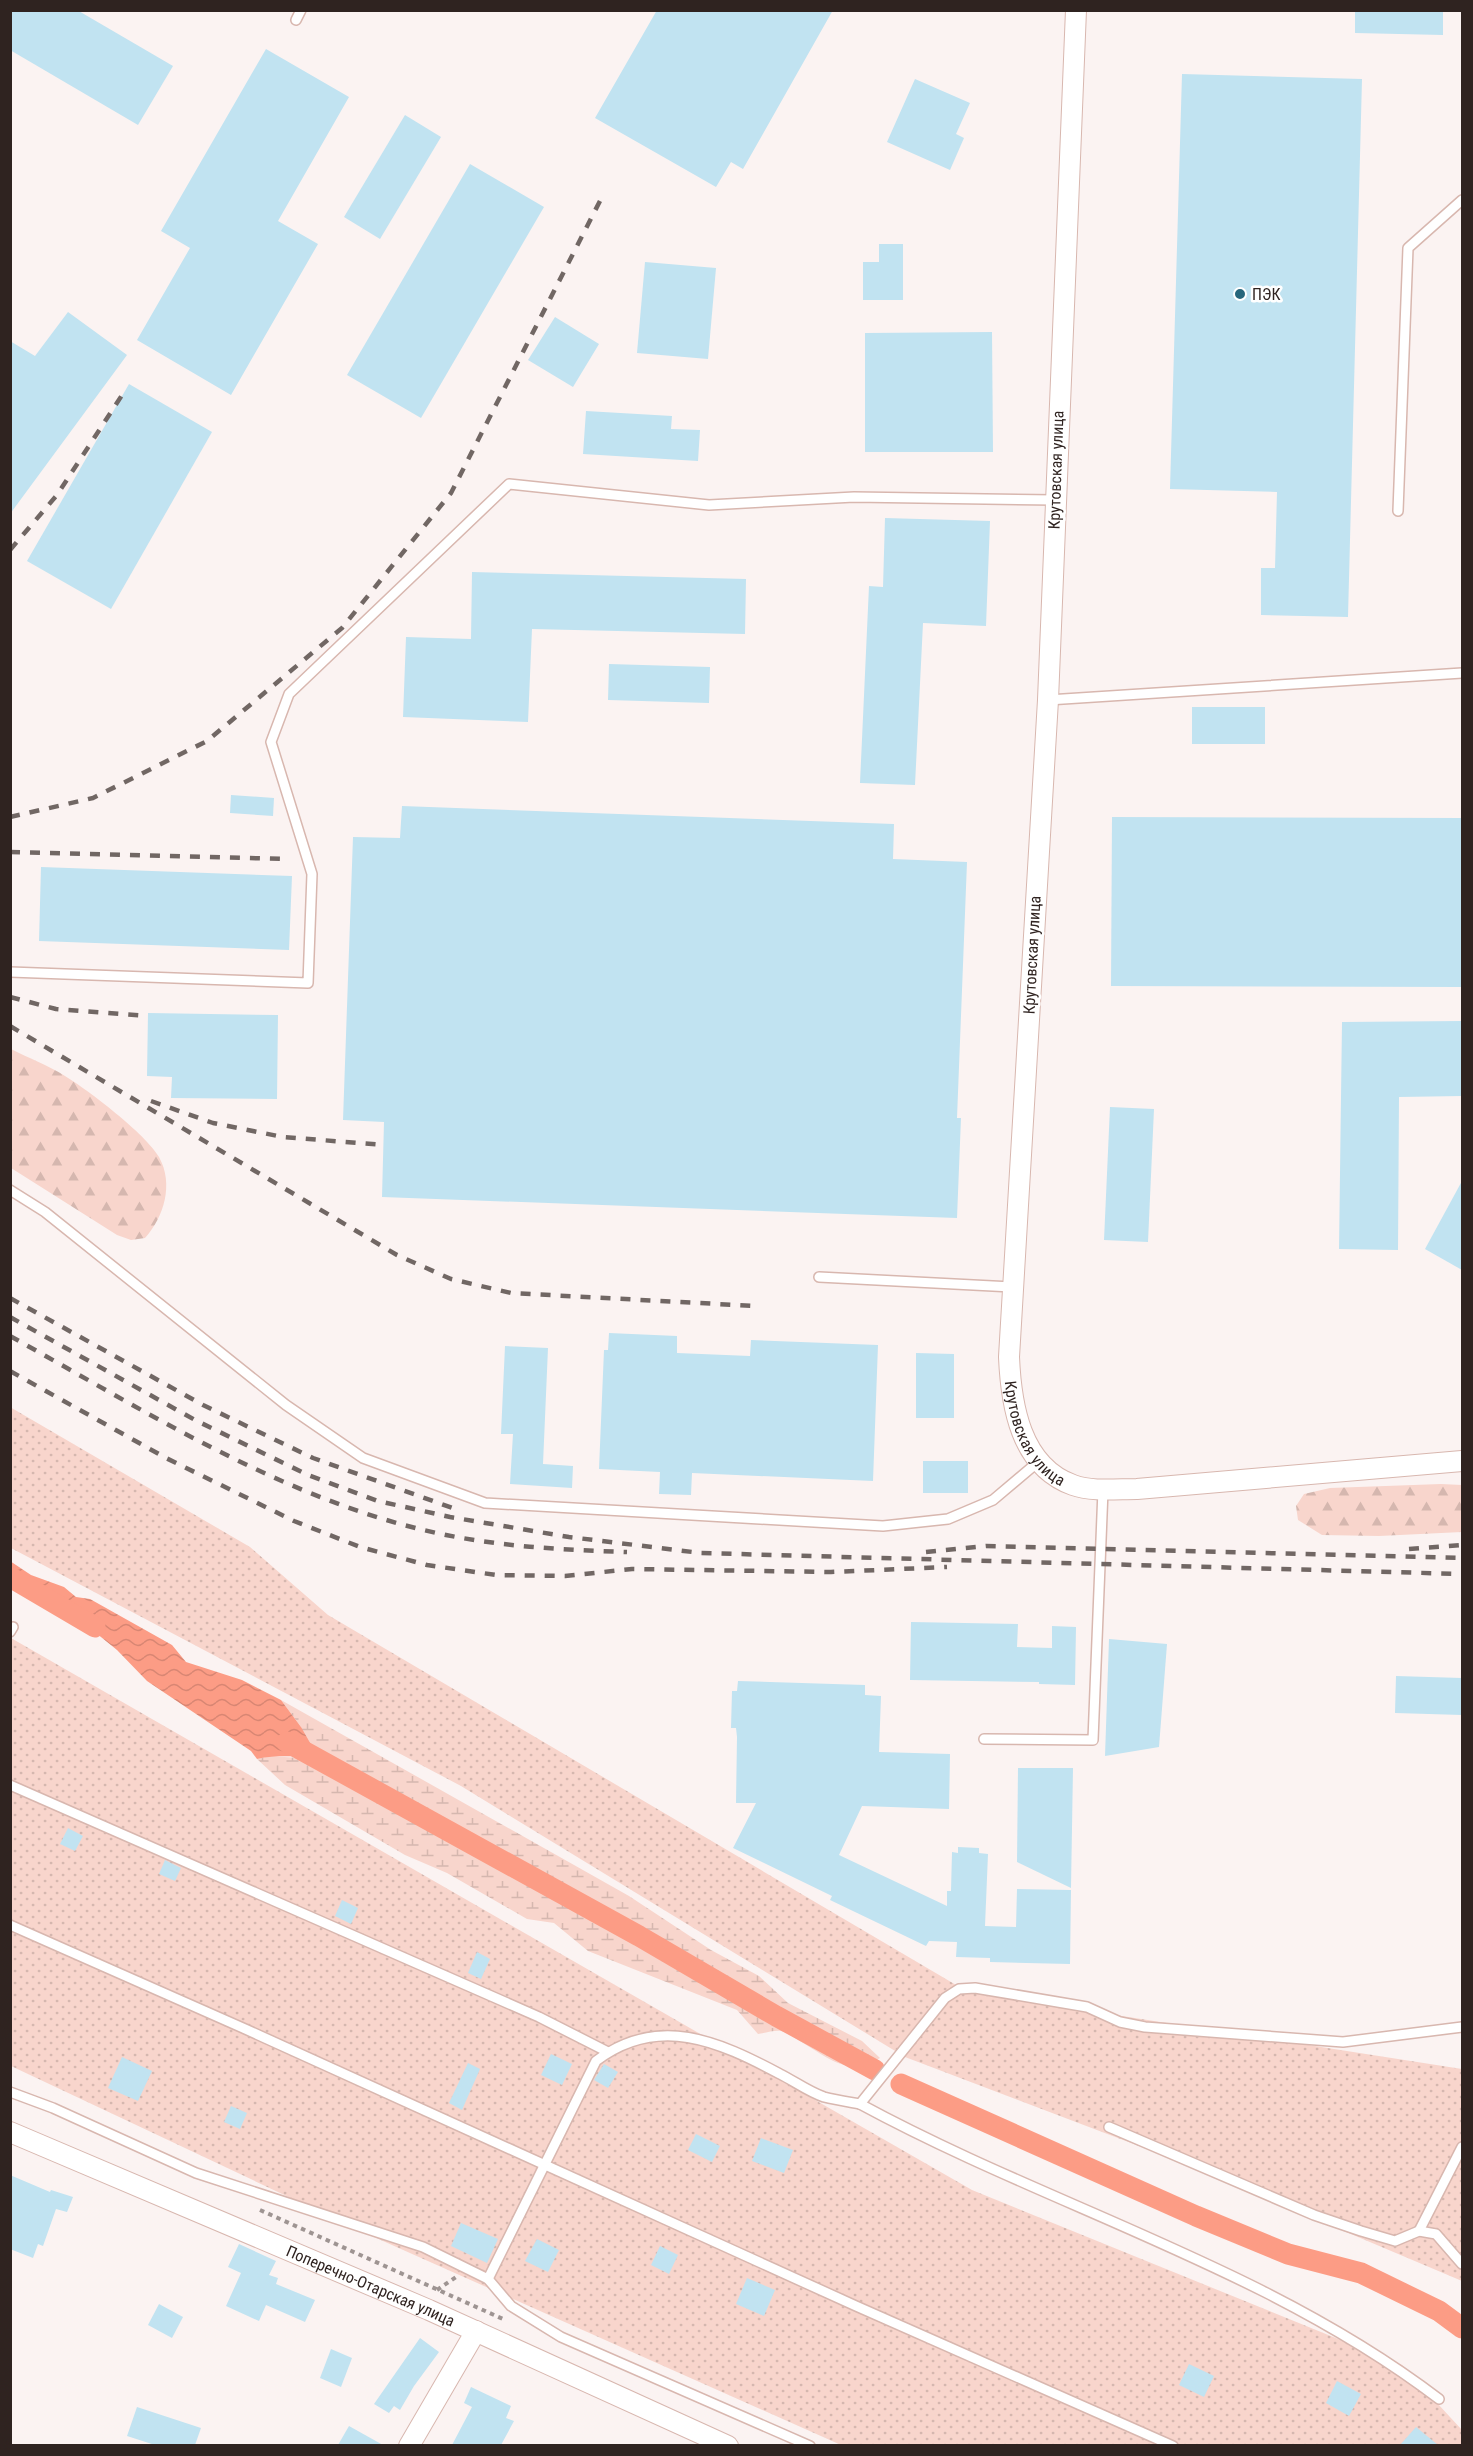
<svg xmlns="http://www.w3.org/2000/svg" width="1473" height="2456" viewBox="0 0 1473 2456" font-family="'Roboto Condensed',sans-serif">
  <defs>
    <pattern id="forest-firs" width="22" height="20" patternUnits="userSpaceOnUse" patternTransform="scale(1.5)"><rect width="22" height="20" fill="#f8d5cc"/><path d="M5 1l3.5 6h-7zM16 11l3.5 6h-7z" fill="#d5b7af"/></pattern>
    <pattern id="wetland-marsh" width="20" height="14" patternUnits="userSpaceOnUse" patternTransform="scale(1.5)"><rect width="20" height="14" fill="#f8d5cc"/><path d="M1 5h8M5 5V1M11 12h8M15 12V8" fill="none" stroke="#d5b7af"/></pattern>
    <pattern id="garden-dots" width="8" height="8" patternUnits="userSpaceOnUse" patternTransform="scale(1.5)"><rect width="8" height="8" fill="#f8d5cc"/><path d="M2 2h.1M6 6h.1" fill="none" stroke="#d5b7af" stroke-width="1.8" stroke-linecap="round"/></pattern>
    <pattern id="water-waves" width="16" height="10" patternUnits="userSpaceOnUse" patternTransform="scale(1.5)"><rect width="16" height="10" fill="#fc9c85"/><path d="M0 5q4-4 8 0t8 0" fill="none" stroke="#d88673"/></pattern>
  </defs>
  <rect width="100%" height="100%" fill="#fbf3f2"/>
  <g fill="url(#forest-firs)">
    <path d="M11,1049c17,9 37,16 54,27 23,14 81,58 94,81 15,27 5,60 -14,81l-14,2 -14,-5 -106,-67z"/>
    <path d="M1441,1484l21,1v47l-83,4 -57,-1 -24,-15 -2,-14 8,-12 26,-6z"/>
  </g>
  <path fill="url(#wetland-marsh)" d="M281,1700l348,196 82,54 48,26 29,27 74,38 18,17c-35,20 -53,-2 -82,-18 -4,-3 -11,-8 -17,-9 -6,-1 -16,2 -23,3l-21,-24 -149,-59 -34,-28 -27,-4 -80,-46 -42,-18 -120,-70 -28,-26 12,-3 31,2 1,-31z"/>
  <g fill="url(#garden-dots)">
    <path d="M10,1407l240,140 78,68 640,377 494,77v212l-281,-119 -276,-105 -444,-271 -450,-238z"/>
    <path d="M11,1638l961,552 430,175 60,65v15h-621l-476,-212 -354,-167z"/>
  </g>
  <path fill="url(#water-waves)" d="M10,1561l21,14 33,12 12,10 14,2 82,46 14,17 56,18 39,20 20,27 16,28c-20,3 -41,-1 -60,4l-6,-8 -104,-70 -30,-31 -58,-47 -21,-12 -27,-4z"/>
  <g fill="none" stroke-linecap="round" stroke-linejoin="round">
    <g stroke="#fc9c85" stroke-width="21">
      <path d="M10,1577l85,50"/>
      <path d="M287,1742l352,194 137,80 99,54"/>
      <path d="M901,2084l295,132 92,38 73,19 78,38 23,17"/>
    </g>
  </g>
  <g fill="#c1e3f1">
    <path d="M10,10h67l96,56 -35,59 -128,-75z"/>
    <path d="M657,10h176l-90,159 -12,-7 -15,25 -121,-69z"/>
    <path d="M1355,10h88v25l-88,-2z"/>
    <path d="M266,49l83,48 -71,124 40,23 -87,151 -94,-55 53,-92 -29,-17z"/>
    <path d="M1182,74l180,5 -14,538 -87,-2v-47h14l2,-76 -107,-3z"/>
    <path d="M915,79l55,24 -14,31 8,4 -14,32 -63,-28z"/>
    <path d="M405,115l36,22 -61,102 -36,-22z"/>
    <path d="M470,164l74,43 -123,211 -74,-43z"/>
    <path d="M879,244h24v56h-40v-38h16z"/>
    <path d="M645,262l71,6 -8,91 -71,-6z"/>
    <path d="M68,312l59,43 -117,159v-173l25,15z"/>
    <path d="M555,317l44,27 -26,43 -45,-27z"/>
    <path d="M992,332l1,120h-128v-119z"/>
    <path d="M129,384l83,48 -101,177 -84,-48z"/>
    <path d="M586,411l86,5 -1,13 29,1 -2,31 -115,-7z"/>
    <path d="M885,518l105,3 -4,105 -63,-3 -8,162 -55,-2 9,-197 14,1z"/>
    <path d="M472,572l274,7 -1,55 -213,-5 -4,93 -125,-5 3,-80 65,2z"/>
    <path d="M609,664l101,3 -1,36 -101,-3z"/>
    <rect x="1192" y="707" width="73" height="37"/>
    <path d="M231,795l43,3 -1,18 -43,-3z"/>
    <path d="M402,806l492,18 -1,35 74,3 -10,256h4l-4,100 -575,-21 2,-75 -41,-2 10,-283 47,1z"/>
    <path d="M1112,817l350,1v169l-351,-1z"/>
    <path d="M41,867l251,9 -3,74 -250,-9z"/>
    <path d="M148,1013l130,2 -1,84 -106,-1 1,-21 -25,-1z"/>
    <path d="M1462,1021v75l-63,1 -1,153 -59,-1 3,-227z"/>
    <path d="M1110,1107l44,2 -6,133 -44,-2z"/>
    <path d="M1462,1181v89l-37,-21z"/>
    <path d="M609,1333l68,3v17l73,3 1,-16 127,5 -5,136 -181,-8 -1,22 -32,-1 1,-22 -61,-3 5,-119h4z"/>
    <path d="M505,1346l43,2 -5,116 30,2 -1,22 -62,-4 3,-50h-12z"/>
    <path d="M916,1353l38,1v64h-38z"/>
    <rect x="923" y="1461" width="45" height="32"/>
    <path d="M911,1622l107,2 -1,23 35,1v-22l24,1 -1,58 -36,-1v-2l-129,-2z"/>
    <path d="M1109,1639l58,5 -8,103 -54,9z"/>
    <path d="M1396,1676l66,2v37l-67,-2z"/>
    <path d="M738,1681l127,4v10l16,1 -2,56 71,2 -1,55 -87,-3 -23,49 108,51v-15h4l1,-39 6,1v-6l21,1v5l9,1 -3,72 31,1 1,-38 54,1 -1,74 -80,-2v-4l-34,-1 1,-15 -28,-1 -3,5 -96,-46 2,-4 -99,-48 23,-45h-20l1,-66 -1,-9h-5l1,-37h5z"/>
    <path d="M1018,1768h55l-2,120 -54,-26z"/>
    <path d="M68,1828l15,8 -8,15 -15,-7z"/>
    <path d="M165,1860l16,8 -6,13 -16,-7z"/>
    <path d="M342,1900l16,8 -7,16 -16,-8z"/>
    <path d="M477,1952l13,7 -9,20 -13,-6z"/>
    <path d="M551,2054l21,10 -10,21 -21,-10z"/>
    <path d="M122,2057l30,14 -14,30 -30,-13z"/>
    <path d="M468,2063l12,6 -18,41 -13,-7z"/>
    <path d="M604,2064l14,8 -10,16 -14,-8z"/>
    <path d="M231,2106l16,7 -7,16 -16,-7z"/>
    <path d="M696,2134l24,12 -8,16 -24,-12z"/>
    <path d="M761,2138l32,12 -9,23 -32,-12z"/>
    <path d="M10,2175l40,17 1,-2 22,7 -6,15 -11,-3 -13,37 -5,-2 -5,14 -23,-9z"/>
    <path d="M461,2223l37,16 -11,24 -36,-17z"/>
    <path d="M537,2239l22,11 -11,22 -23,-11z"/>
    <path d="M239,2244l37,17 -7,14 9,3 -2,6 39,16 -10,22 -39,-17 -7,16 -33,-15 15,-33 -13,-6z"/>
    <path d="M660,2246l18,9 -9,19 -18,-9z"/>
    <path d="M747,2278l28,12 -11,26 -28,-12z"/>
    <path d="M159,2304l24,13 -11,21 -24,-13z"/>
    <path d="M420,2338l19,14 -25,34 -14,24 -6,-4 -5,7 -15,-9z"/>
    <path d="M331,2349l21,9 -11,29 -21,-9z"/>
    <path d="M1189,2364l25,12 -10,21 -25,-12z"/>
    <path d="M1337,2381l24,13 -12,22 -23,-13z"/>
    <path d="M471,2387l40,19 -5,12 8,3 -13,24h-49l20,-38 -8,-4z"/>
    <path d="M137,2407l64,21 -6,17h-40l-28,-9z"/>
    <path d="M349,2426l34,19h-45z"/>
    <path d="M1416,2427l22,18h-38z"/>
  </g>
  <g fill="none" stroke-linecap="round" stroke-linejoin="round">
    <defs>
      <g id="lane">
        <path d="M296,20l5,-10"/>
        <path d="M1398,511l10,-263 54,-48"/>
        <path d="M1048,700l414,-27"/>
        <path d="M10,972l298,11 4,-109 -41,-132 18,-48 220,-210 200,21 145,-8 200,3"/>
        <path d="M10,1190l35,22 241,193 77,53 122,45 398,23 65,-7 45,-19 45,-38"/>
        <path d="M819,1277l193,10"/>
        <path d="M10,1632l3,-5"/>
        <path d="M984,1739l109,1 10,-250"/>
        <path d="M10,1785l529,232 69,35"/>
        <path d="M10,1925l233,103 613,278 317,140"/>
        <path d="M10,2092l43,16 143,65 227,74 65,32 23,27 50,31 249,109"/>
        <path d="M860,2104c190,103 406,163 579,295"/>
        <path d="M1109,2127l205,88 47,16 34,10 24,-10 17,3 26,30"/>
        <path d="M1419,2231l43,-84"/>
        <path d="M488,2279l108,-218c62,-47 122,-20 184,13 14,7 29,18 44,23 12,3 25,5 36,7l85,-106 14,-9 16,-1 112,19 33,15 25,5 198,15 119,-15"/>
      </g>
      <g id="street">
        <path id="s1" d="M1076,10l-28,690 -39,657c2,47 11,109 64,128 19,7 43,4 64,4l325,-28"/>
        <path id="s2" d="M10,2132l419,178 299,136"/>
        <path d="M409,2446l67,-115"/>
      </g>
    </defs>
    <use href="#lane" stroke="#d8b7af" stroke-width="12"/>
    <use href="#street" stroke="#d8b7af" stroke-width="22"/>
    <g stroke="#9e9492" stroke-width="4" stroke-dasharray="4.5 4.5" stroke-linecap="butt">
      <path d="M260,2210l243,109"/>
      <path d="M437,2290l19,-13"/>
    </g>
    <use href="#lane" stroke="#fff" stroke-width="9"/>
    <use href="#street" stroke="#fff" stroke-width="20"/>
    <g stroke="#716764" stroke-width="4.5" stroke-dasharray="10 10" stroke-linecap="butt">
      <path d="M10,550l47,-55 69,-106"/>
      <path d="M10,817l83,-19 114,-57 135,-113 109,-135 151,-296"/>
      <path d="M10,852l277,7"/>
      <path d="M10,997l46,12 92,7"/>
      <path d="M10,1026l387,229 54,24 60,14 244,13"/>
      <path d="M151,1101l62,22 70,14 101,8"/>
      <path d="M10,1298l193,107 110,53 148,53"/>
      <path d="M10,1317l185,103 113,55 70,26 72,16 119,20 132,16 761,21"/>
      <path d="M10,1336c139,77 279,167 436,199 60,12 120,15 181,17"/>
      <path d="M10,1371l156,87 128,63 66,26 67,18 69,10 69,1 67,-7 199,3 116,-5"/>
      <path d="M1409,1549l53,-4"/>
      <path d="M926,1552l60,-6 476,12"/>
    </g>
  </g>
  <circle fill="#27667b" stroke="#fff" stroke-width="2" cx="1240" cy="294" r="6"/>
  <g text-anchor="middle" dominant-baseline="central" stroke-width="5" stroke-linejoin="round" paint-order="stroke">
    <g font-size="16" fill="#2f2320" stroke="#fff" text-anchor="start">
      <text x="1252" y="294">ПЭК</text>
    </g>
    <g font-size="16" fill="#2f2320" stroke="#fff">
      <text transform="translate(1056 470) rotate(-88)">Крутовская улица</text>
      <text transform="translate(1032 955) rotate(-87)">Крутовская улица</text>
      <text stroke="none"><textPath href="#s1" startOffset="1432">Крутовская улица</textPath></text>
      <text stroke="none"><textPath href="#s2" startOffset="392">Поперечно-Отарская улица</textPath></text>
    </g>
  </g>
  <rect width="1473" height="2456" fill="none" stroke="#2f2320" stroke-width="24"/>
</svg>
